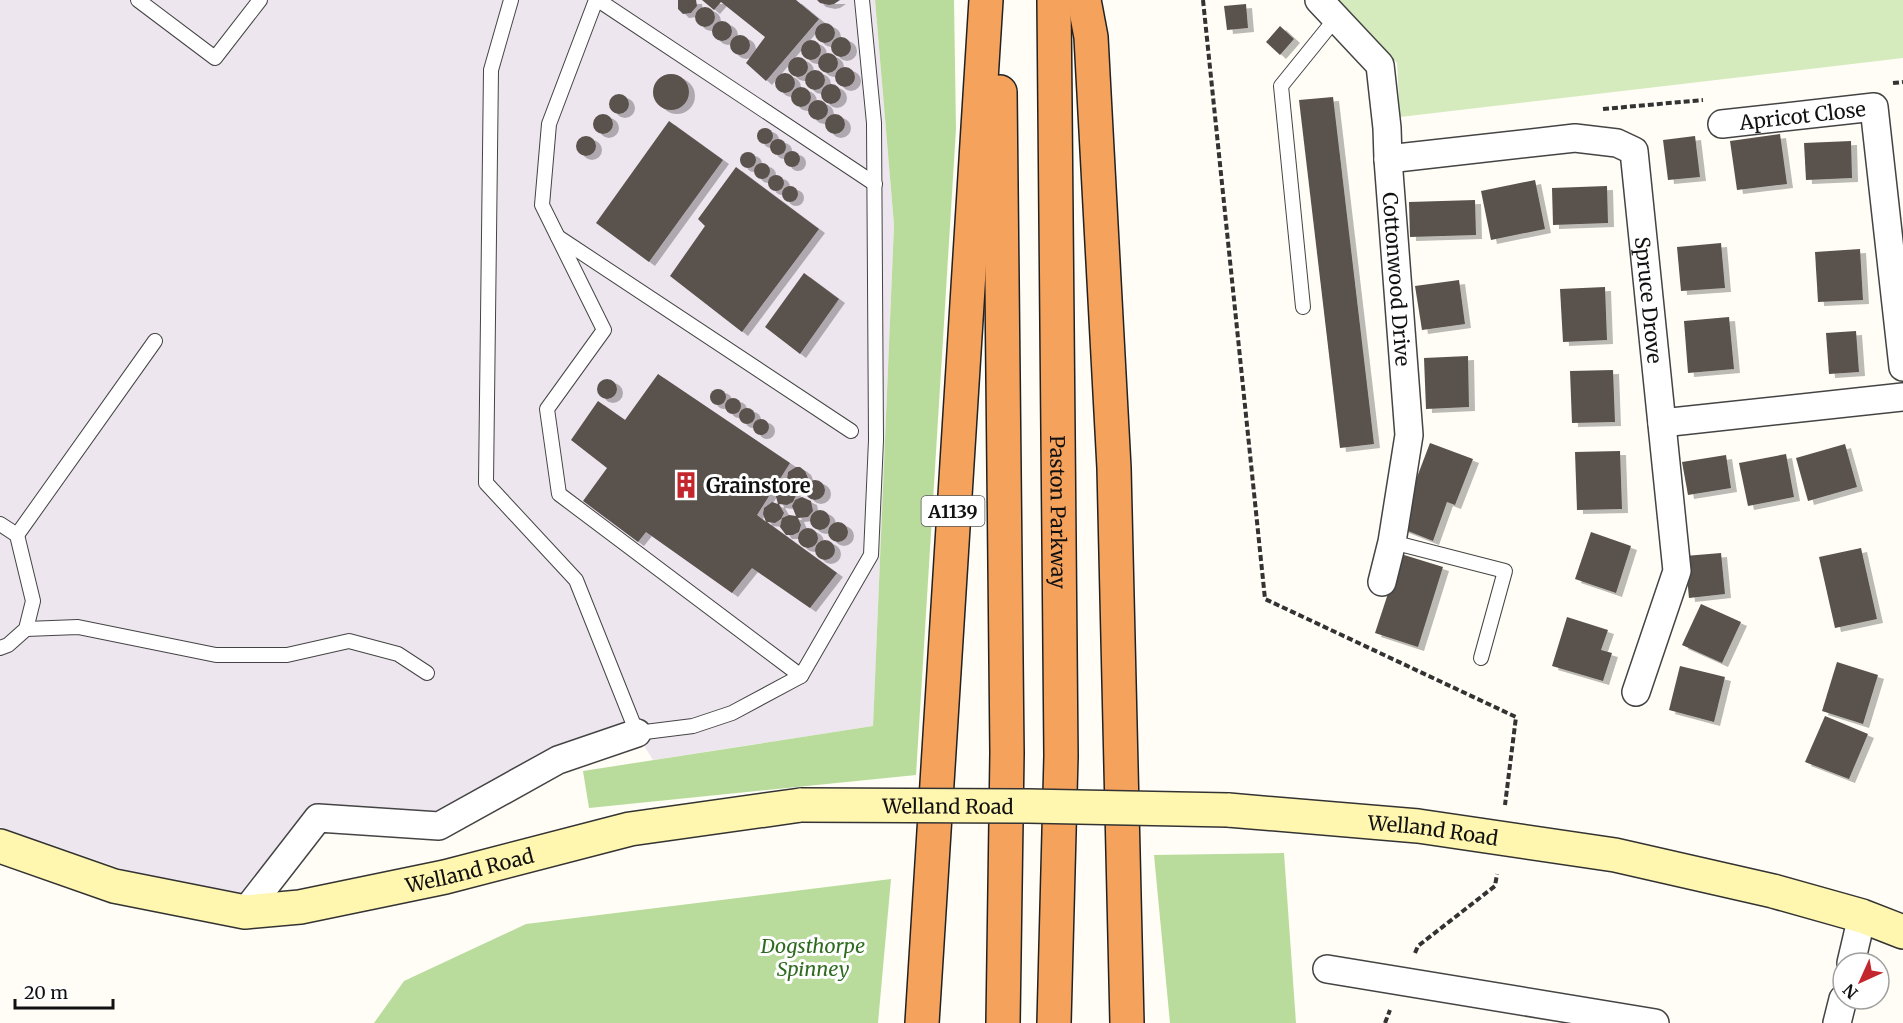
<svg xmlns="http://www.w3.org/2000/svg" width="1903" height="1023" viewBox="0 0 1903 1023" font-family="Merriweather,serif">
  <defs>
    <filter id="shadow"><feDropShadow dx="6" dy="4" stdDeviation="0" flood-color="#0004"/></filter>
  </defs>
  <rect width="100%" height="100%" fill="#fffdf5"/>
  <path fill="#eee6ef" d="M0,0h875l19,225 -21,501 -220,34 -17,-27 -197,93 -121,-8 -64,83 -129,-31 -125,-43z"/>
  <path fill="#d5ebbd" d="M1336,0h567v58l-503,59 -3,-54z"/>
  <g fill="#b9dc9c">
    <path d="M875,0h79l2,129 -40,646 -327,33 -6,-37 290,-45 21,-501z"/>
    <path d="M1284,853l12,170h-126l-16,-168z"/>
    <path d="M891,879l-13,144h-504l30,-42 122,-57z"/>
  </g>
  <g fill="#5a524d" filter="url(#shadow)">
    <path d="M678,0h18l1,6 -6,7 -8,1 -5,-5z"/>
    <path d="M702,0h94l23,19 -53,62 -20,-18 19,-26 -44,-35 -7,8z"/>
    <path d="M817,0h23l-6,4 -5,1 -9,-2z"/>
    <path d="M1246,4l2,24 -21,2 -3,-24z"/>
    <circle cx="705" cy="17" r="10"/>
    <circle cx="722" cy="31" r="10"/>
    <circle cx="825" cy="33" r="10"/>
    <path d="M1280,26l14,13 -14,16 -14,-13z"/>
    <circle cx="740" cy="45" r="10"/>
    <circle cx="841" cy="47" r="10"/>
    <circle cx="811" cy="50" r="10"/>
    <circle cx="828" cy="63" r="10"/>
    <circle cx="798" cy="67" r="10"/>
    <circle cx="845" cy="77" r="10"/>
    <circle cx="815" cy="80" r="10"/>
    <circle cx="785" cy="83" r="10"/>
    <circle cx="671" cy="92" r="18"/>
    <circle cx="831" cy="94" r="10"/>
    <circle cx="801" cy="97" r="10"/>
    <circle cx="619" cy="104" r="10"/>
    <path d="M1333,97l41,347 -34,4 -41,-348z"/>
    <circle cx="818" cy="110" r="10"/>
    <circle cx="835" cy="124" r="10"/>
    <circle cx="603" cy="124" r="10"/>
    <path d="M669,121l54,39 -74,102 -53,-39z"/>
    <circle cx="765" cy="136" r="8"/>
    <path d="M1780,134l7,50 -50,6 -7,-49z"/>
    <circle cx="586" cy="146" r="10"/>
    <path d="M1695,136l5,41 -32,3 -5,-40z"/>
    <circle cx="778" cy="147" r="8"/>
    <path d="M1851,141l1,37 -46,2 -2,-37z"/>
    <circle cx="792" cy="159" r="8"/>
    <circle cx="748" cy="160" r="8"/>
    <circle cx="762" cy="171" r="8"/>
    <path d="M736,167l83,62 -77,103 -72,-56 35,-50 -7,-7z"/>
    <circle cx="776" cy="183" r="8"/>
    <path d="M1535,180l10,49 -54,11 -10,-49z"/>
    <path d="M1607,186l1,37 -55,2 -1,-37z"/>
    <circle cx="790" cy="194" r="8"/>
    <path d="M1475,200l1,35 -66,2 -1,-35z"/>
    <path d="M1721,243l4,45 -44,3 -4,-44z"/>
    <path d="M1860,249l3,51 -45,2 -3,-50z"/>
    <path d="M804,273l35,26 -39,55 -35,-27z"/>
    <path d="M1459,280l6,44 -43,6 -7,-44z"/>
    <path d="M1605,287l2,53 -44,2 -3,-53z"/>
    <path d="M1729,317l5,52 -46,4 -4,-52z"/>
    <path d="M1856,331l3,41 -30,2 -3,-41z"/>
    <path d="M1468,356l1,51 -43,2 -2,-51z"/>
    <path d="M1613,370l2,52 -43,1 -2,-52z"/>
    <path d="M658,374l132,89 -33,52 9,7 -3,-8 1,-6 8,-6 6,2 -3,-11 6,-7h10l-4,-7 1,-7 8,-5h4l5,4 3,7 -3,6 -6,4 -7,-1 4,8 -3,7 -6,3 -8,-1 5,9 -3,6 -6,4 -8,-1 70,51 -27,35 -58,-40 -20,25 -86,-61 -8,10 -55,-41 24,-33 -36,-28 27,-39 27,19z"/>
    <circle cx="607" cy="389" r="10"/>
    <circle cx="718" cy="397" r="8"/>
    <circle cx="733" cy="406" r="8"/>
    <circle cx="747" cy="416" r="8"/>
    <circle cx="761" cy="427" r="8"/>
    <path d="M1430,443l43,16 -18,46 -8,-3 -14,39 -35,-14z"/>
    <path d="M1845,444l12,43 -49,14 -12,-43z"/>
    <path d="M1620,451l2,58 -45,1 -2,-58z"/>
    <path d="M1786,454l8,43 -46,9 -9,-43z"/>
    <path d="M1726,455l5,33 -43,7 -6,-33z"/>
    <circle cx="815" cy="490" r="10"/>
    <path d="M802,497l9,4 2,10 -5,6 -10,1 3,7 -2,7 -6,3h-7l-6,-8 2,-9 7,-3 7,1 -4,-10 3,-6z"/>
    <circle cx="820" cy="520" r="10"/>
    <circle cx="838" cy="532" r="10"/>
    <circle cx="808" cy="538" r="10"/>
    <path d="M1591,532l40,14 -15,47 -41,-14z"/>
    <circle cx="825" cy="550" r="10"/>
    <path d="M1861,548l16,71 -42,9 -16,-71z"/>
    <path d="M1721,553l4,41 -36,4 -4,-42z"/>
    <path d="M1401,554l42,13 -25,80 -43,-14z"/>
    <path d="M1701,604l40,18 -19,41 -40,-18z"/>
    <path d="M1567,617l41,13 -7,20 11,3 -9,28 -51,-15z"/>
    <path d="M1837,662l41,13 -15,49 -41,-13z"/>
    <path d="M1680,666l45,11 -11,45 -45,-12z"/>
    <path d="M1825,716l43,18 -19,45 -44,-17z"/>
  </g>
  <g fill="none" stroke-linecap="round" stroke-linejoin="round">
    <defs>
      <g id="lane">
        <path d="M138,0l77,58 45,-58"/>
        <path d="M511,0l-20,70 -5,413 90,97 61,153 56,-7 39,-13 69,-37 -242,-182 -12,-85 57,-79 -62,-125 7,-81 47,-124"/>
        <path d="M598,0l277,184"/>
        <path d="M558,237l293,194"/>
        <path d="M1303,307l-22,-221 55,-68"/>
        <path d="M0,524l17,11 16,66 -7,28 -18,16 -8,3"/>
        <path d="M17,535l138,-194"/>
        <path d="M1392,542l113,29 -24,87"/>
        <path d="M26,629l52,-2 138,28h71l62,-14 49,13 29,19"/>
        <path d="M801,676l70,-121 5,-115 -2,-317 -12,-123"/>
      </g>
      <g id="street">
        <path id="s1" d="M1319,0l61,65 7,63 1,31 21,276 -17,107 -10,40"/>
        <path id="s2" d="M1722,124l152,-17 29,260"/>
        <path id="s3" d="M1388,159l187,-21 42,5 17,8 43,420 -41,121"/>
        <path d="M1662,423l241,-26"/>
        <path d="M245,912l73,-94 121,8 119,-66 79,-27"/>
        <path d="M1851,963l11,-47"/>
        <path d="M1327,969l328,54"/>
        <path d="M1837,1023l6,-24"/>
      </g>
      <g id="secondary">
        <path id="s4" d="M1228,810l190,16 197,29 158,36 89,25 41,16"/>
        <path id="s5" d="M0,846l114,40 131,26 55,-5 145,-30 185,-48 171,-24"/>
      </g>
      <g id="highway">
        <path id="s6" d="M1054,0l7,756 -7,267"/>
        <path d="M1084,0l7,37 23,431 13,555"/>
        <path d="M1000,92l7,661 -4,270"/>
        <path d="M922,1023l64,-1023"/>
      </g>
    </defs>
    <use href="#lane" stroke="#444" stroke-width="16"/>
    <use href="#street" stroke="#444" stroke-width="30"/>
    <use href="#secondary" stroke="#333" stroke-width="36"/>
    <use href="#highway" stroke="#222" stroke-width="36"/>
    <g stroke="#333" stroke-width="4" stroke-dasharray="6 3" stroke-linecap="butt">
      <path d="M1203,0l62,599 251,118 -11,88"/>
      <path d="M1893,83l10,-1"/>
      <path d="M1603,109l100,-9"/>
      <path d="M1415,953l3,-7 77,-60 2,-12"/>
      <path d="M1385,1023l5,-13"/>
    </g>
    <use href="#lane" stroke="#fff" stroke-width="14"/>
    <use href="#street" stroke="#fff" stroke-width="27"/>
    <use href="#secondary" stroke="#fff6b0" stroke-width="33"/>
    <use href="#highway" stroke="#f5a25d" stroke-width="33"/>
    <defs>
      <g id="secondary-bridge">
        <path id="s7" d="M801,805l227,1 200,4"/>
      </g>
    </defs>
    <use href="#secondary-bridge" stroke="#333" stroke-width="36" stroke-linecap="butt"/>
    <use href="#secondary-bridge" stroke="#fff6b0" stroke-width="33"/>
  </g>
  <defs>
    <symbol id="building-bare" viewBox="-9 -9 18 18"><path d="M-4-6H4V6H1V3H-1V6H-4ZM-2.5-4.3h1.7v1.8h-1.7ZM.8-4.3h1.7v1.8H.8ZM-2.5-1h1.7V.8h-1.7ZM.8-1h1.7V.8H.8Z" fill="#c4262e" stroke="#fff" stroke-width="2.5" paint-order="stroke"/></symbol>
  </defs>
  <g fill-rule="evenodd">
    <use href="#building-bare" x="667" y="466" width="38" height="38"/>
  </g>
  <g text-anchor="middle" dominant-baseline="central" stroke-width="6" stroke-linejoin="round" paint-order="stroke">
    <rect fill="#fff" stroke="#585858" stroke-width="1.5" x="921.5" y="496" width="63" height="30" rx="4.5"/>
    <g font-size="18" font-weight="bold" fill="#111">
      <text x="953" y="511">A1139</text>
    </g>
    <g font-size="20" fill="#111" stroke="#fff">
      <text stroke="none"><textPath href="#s2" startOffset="81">Apricot Close</textPath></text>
      <text stroke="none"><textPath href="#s1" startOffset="304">Cottonwood Drive</textPath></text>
      <text stroke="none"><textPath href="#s3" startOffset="399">Spruce Drove</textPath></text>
      <text stroke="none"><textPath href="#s6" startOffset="512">Paston Parkway</textPath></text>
      <text stroke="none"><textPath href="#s7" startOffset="147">Welland Road</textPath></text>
      <text stroke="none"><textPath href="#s4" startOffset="206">Welland Road</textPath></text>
      <text stroke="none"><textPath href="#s5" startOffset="483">Welland Road</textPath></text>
    </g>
    <g font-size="20" font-weight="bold" fill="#111" stroke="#fff" text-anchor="start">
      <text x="706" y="485">Grainstore</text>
    </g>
    <g font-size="20" font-style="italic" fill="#2f6b1f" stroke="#fff">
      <text x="813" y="945">Dogsthorpe<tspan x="813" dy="23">Spinney</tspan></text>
    </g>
  </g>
  <g transform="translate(1861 981) rotate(225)"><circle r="28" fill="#ffffff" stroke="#a0a0a0" stroke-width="1.5"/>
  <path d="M0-4.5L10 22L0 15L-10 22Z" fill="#c4262e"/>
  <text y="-9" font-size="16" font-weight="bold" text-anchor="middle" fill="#111111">N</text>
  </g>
  <path d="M15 999v9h98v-9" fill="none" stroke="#111111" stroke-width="3"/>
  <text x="24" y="999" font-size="18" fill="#111111" stroke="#ffffff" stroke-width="4.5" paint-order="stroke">20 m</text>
</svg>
